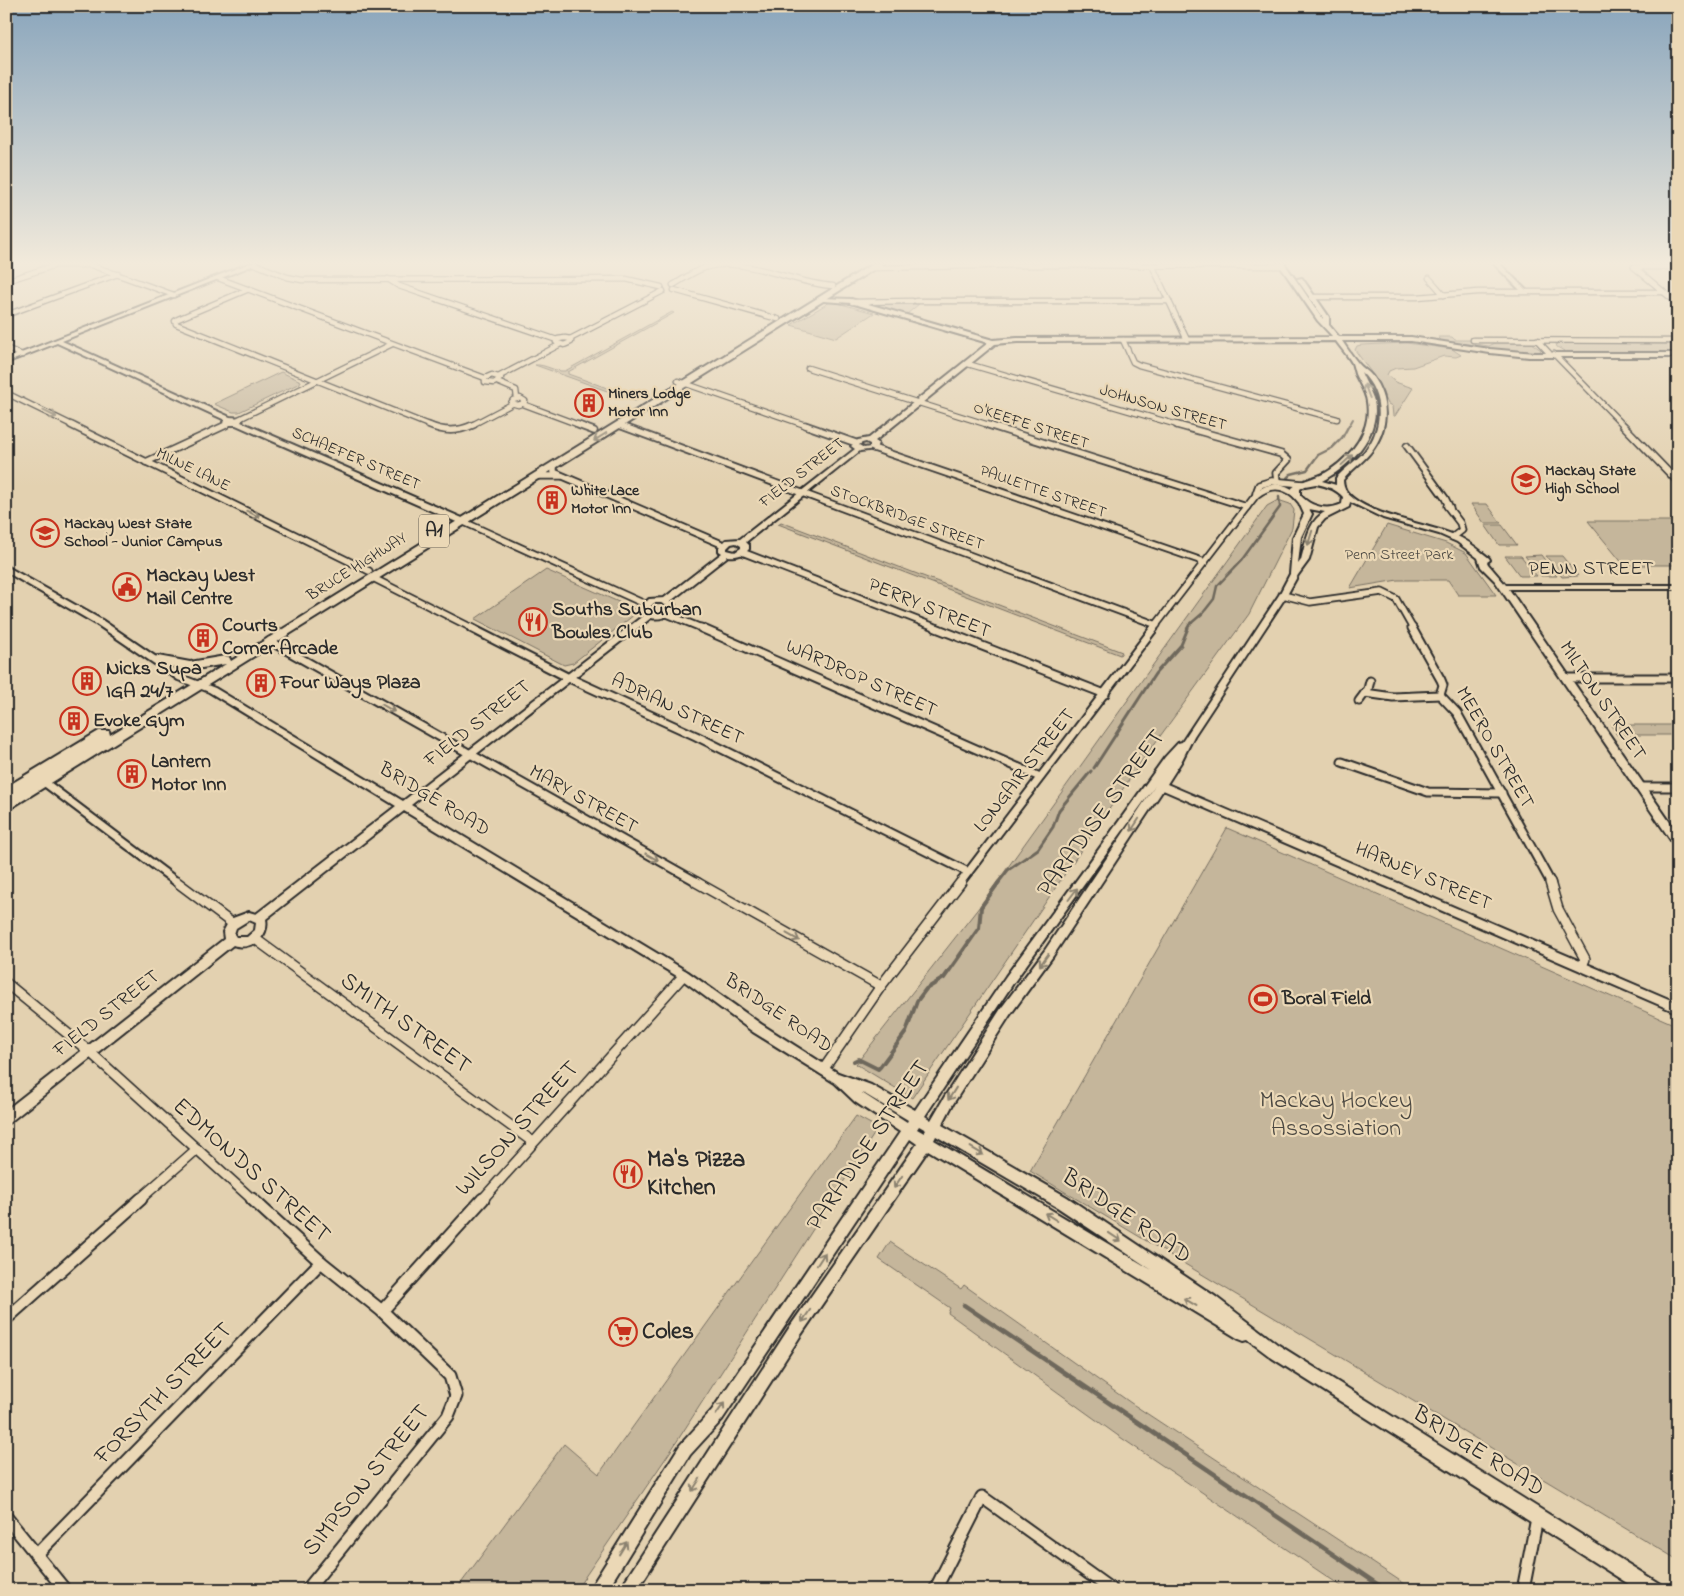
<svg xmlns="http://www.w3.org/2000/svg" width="1684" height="1596" viewBox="0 0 1684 1596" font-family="'Indie Flower',sans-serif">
  <rect width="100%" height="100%" fill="#e3d1b0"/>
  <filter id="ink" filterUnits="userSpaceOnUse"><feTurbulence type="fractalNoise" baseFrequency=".02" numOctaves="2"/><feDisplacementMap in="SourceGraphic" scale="10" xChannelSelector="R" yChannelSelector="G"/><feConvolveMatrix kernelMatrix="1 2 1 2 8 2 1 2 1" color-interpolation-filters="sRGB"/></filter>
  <g filter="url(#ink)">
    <g fill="#c5b69b" stroke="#787063">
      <path d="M830,302h4l40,11 -38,25 -45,-13z"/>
      <path d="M919,304l-12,10 -33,-9 1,-1z"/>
      <path d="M672,312l2,1 -106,59v2l67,24h5l-5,3 -100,-36c11,-1 19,7 30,6z"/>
      <path d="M1438,337h14l3,3h15l6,4 13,2 6,-3h36l10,7 -2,2c-33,-1 -65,-6 -97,-11z"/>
      <path d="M1406,343l46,6 9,6 -5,2 -12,-1 -31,11 -17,1 -7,3 -2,4 8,7 18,6 -18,28h-2l-1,-10 -4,-2 -10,-22 -23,-32 2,-4 4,-1z"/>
      <path d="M1559,343l119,1v9l-112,-1 -9,-5 -1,-3z"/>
      <path d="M281,372l20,9 -1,2 -61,29h-6l-19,-8z"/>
      <path d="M1278,500l12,4 4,6 -2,18 -43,86 -107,147 -230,337 -56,-34 124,-158 287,-400z"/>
      <path d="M1471,504h16l14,19h-17z"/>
      <path d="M1588,521h90v44h-54z"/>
      <path d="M781,522l341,130 -2,3 -342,-131z"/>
      <path d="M1387,525l59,18 20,10 30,42h-38l-10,-15h-50l-48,8z"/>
      <path d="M1485,525h17l15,20h-18z"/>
      <path d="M1541,555l16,21h-16l-16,-20z"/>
      <path d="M1505,556h16l16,20h-17z"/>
      <path d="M1546,556h16l16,20 -16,1z"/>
      <path d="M546,570l93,41 -66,52 -9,2 -89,-46z"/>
      <path d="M1611,725h67v10h-61z"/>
      <path d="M1227,828l451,198v534l-648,-389z"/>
      <path d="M856,1116l22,12 -206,321 -96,141h-120l108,-146 35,30z"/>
      <path d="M890,1242l71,47 3,-4 167,118 283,187h-67l-230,-155 -169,-122 2,-5 -71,-49z"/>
    </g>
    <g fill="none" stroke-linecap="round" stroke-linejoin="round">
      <path stroke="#6e675b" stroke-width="2" d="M1349,426l4,-7"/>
      <g stroke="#6e675b" stroke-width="2.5">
        <path d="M1287,478l4,-4 16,-4 11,-15 14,-7 10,-10 7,-13"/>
        <path d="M1187,629l2,-4 14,-12 11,-14 3,-13 24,-25 39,-54 -1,-10"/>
      </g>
      <g stroke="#6e675b" stroke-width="3">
        <path d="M1094,768l61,-94 26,-29 7,-17"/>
        <path d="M998,883l10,-13 30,-21 15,-22 6,-17 32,-39"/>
      </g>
      <path stroke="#6e675b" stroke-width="4" d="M854,1061l4,-2 20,10 2,-2 26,-35 11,-31 9,-12 18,-11 35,-50 2,-21 18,-25"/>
      <path stroke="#6e675b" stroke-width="4.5" d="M964,1305l422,285"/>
      <defs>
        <g id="minor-far4">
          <path d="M255,264l32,13 15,3 324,-1 35,8"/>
          <path d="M1152,265l35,75"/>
          <path d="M1634,267l44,37"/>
          <path d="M1634,267h44"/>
          <path d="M872,268l153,-3 258,1"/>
          <path d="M218,278l267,100"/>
          <path d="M1429,278l15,17"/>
          <path d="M388,279l11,7 158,54"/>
          <path d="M6,281l50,-16h35l83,30"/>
          <path d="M673,285c11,-6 22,-15 34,-18 38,-11 86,17 126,19"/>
          <path d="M249,289l-71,30 -3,2 1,3 255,102"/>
          <path d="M674,290l104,29"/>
          <path d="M1312,297h105l61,-5h185"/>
          <path d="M916,301h253"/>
          <path d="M852,302l60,-1"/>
          <path d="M6,315l112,-41"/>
          <path d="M565,338l6,1v3l-7,3 -8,-3 2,-3z"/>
          <path d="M570,339l93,-48"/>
          <path d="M1123,340l10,22 6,3 198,54"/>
          <path d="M1473,340l205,1"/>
          <path d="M1537,340l13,14"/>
          <path d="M6,348l16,7"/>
          <path d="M1554,354l70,72"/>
          <path d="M968,364l213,62"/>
          <path d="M808,368l184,58"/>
          <path d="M492,375l9,3 -7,5 -9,-1v-4z"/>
          <path d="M500,376l59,-31"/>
          <path d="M678,381l130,45"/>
          <path d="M497,382l19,8 1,9"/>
          <path d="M6,393l68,33"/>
          <path d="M520,398l5,3 -1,2 -6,2 -7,-2 2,-3z"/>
          <path d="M523,404l59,22"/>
          <path d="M239,419l153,-75"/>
          <path d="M619,425l4,1"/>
          <path d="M223,426l5,-2"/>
          <path d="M470,426l42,-22"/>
        </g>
        <g id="minor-far3">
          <path d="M71,425l298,146"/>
          <path d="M428,425c16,7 29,7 45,0"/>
          <path d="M578,425l16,6"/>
          <path d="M619,425l538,200"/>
          <path d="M805,425l51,18"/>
          <path d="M988,425l259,82"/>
          <path d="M1177,425l104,29 7,6 -12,13 1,8"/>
          <path d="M1623,425l55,57"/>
          <path d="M1407,446l38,52 5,10"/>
          <path d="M873,448l332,114"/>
          <path d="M146,462l80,-37"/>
          <path d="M554,466v6l2,1 168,72"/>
          <path d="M538,476h23"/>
          <path d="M1256,493l3,-8 13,-4 31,3"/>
          <path d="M1447,506l13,17 2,7 -9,7"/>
          <path d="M464,522l183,83"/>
          <path d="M742,552l198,77"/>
          <path d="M373,578l101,51"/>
          <path d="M1283,595l27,7 72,-10 14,7 17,30"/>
          <path d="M667,614l37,15"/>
          <path d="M1153,629l103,-134c14,-11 26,-11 40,0"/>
        </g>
        <g id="minor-far2">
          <path d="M471,628l98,50 127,58 272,136"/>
          <path d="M701,628l339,149"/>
          <path d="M936,628l169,66"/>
          <path d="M1412,628l29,52 2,5 -3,10 17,18 94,170"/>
          <path d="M270,641l429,242"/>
          <path d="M1566,678h112"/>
          <path d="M1365,693l28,4 47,-2"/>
          <path d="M1359,701l9,-12 2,-8"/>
          <path d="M1342,762l86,30 74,1"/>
          <path d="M44,782l134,101"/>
          <path d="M1639,787h39"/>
          <path d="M960,883l194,-255"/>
        </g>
        <g id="minor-far1">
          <path d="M177,882l56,42"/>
          <path d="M696,882l185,104"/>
          <path d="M1550,882l8,27 27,50 -3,7"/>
          <path d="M254,938l279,204"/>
          <path d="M6,983l84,69 163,148"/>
          <path d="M823,1070l58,-84 80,-104"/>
          <path d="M139,1200l58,-51"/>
          <path d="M482,1200l202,-225"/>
        </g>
        <g id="minor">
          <path d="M252,1199l69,63 61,49 68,65 6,20 -8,20 -141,174"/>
          <path d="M382,1311l101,-112"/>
          <path d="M6,1319l135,-120"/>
          <path d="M6,1517l59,73"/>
          <path d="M36,1555l285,-293"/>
          <path d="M935,1590l47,-93 130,93"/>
          <path d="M1523,1590l14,-72"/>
        </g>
        <g id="tertiary">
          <path d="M250,263h9l-197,78 168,76 12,1 1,1 -2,3 226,98v4h-6l-225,-99h-11l-2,-3 2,-2 -168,-77 -51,20v-4z"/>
          <path d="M1278,263h6l39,56v-2l-26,-38 5,-1 27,39v8l10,12h72l79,12 46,4h142v4h-149l-39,-4 -79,-12h-69c5,7 10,15 16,22 4,5 10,8 14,13 18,24 17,54 -2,77 -8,10 -19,17 -27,27 0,4 1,8 3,11 17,24 83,33 111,45 12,5 22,14 32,22l1,2 -3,2 1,2 18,21h172v4h-169l169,245v12l-4,-1 -179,-264 -14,-14 -3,-9 -21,-16 -18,-8 -56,-16 -33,-16 -1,5 -24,12 -7,8 -9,33 -11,15 -11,20 -93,141 -13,26 -14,22 511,219v10l-515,-223 -110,166 -43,59 -57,89 -11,21 125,72 149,100 61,47 383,240 2,6h-24l-366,-232 -24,-18 -4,1 -5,-2 -311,-189 -127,185 -164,255h-18l172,-265 126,-181 -7,-5 -188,281 -32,35 -83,135h-18l91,-145 32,-35 188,-278 -45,-30 -20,-19 -82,-51 -73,-54 -276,-167 -138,108c4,19 -16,32 -33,26l-223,177 -4,2v-14l218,-171 -1,-7 7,-13 19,-7 7,2 140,-108 -187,-114 -31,-12 -82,-56 -90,-52v-6l96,54 82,56 31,12 188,113 241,-186 -3,-8 8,-8 15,-1 58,-45 -3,-2v-4l7,-7 14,-1 115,-90 -4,-3 7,-6 11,-2 119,-95 -137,-40 -28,-2 -3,-2 1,-1 30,1 142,41 24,-2 316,-1 -15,-16zM1336,341c5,7 12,15 16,22 1,3 2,7 3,11 4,9 11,18 12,28 5,28 -15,53 -37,68 -11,8 -28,9 -38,18v7l7,8 5,11 -11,23 -3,37 -11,21 -97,147 -4,1 -13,14 -84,117 -75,102 -91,134 -44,-25 -33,-12 -77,-49 -73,-52 -277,-167 240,-187c9,2 18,-1 24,-8v-5l-4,-4 57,-45c8,1 16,-1 21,-7v-4l-3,-3 114,-91 16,-2 2,-6 -3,-2 120,-97 22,-2zM1361,372c23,21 23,56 4,79 -9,10 -20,17 -29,27v7l-14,-4c27,-14 59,-45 52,-80 -3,-10 -9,-19 -13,-29zM866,442l4,2v3l-6,1 -5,-3 3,-2zM1316,484c11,2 20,5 27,13l-1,7c-15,7 -31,3 -42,-9v-6l5,-3zM1309,509l16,3c-17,9 -19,30 -24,48l-3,4 3,-27 11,-23zM736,543l5,3v2l-6,4 -8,-2v-2l4,-4zM654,603h7l6,3v3l-7,4 -8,-1 -3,-4zM1155,786l-110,164 -43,57 -57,89 -14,24 -6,-4 89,-134zM249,920l7,3 -1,7 -8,7h-11l-2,-3 2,-6zM862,1093h1l45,27 -1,2zM919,1126l7,4 -2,3 -7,-4zM936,1136l121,71 95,63 -218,-130z"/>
          <path d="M1493,263h6l28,28v2h-4z"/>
        </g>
        <path id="trunk" d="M874,263h10l-878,548v-24l93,-56h10l1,4 116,-71 -36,6 -36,-7 -2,-3 2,-3 4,-1 32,6 35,-6 4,1 2,4z"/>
      </defs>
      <use href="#minor-far4" stroke="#2b2b2b" stroke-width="7"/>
      <use href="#minor-far3" stroke="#2b2b2b" stroke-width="9"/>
      <use href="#minor-far2" stroke="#2b2b2b" stroke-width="11"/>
      <use href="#minor-far1" stroke="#2b2b2b" stroke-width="12"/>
      <use href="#minor" stroke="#2b2b2b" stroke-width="15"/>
      <use href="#tertiary" stroke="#2b2b2b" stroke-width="4"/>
      <use href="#trunk" stroke="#2b2b2b" stroke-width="4"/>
      <use href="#minor-far4" stroke="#ebd8b6" stroke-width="4.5"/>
      <use href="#minor-far3" stroke="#ebd8b6" stroke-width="5.5"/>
      <use href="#minor-far2" stroke="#ebd8b6" stroke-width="7"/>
      <use href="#minor-far1" stroke="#ebd8b6" stroke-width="9"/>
      <use href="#minor" stroke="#ebd8b6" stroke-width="11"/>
      <use href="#tertiary" fill="#ebd8b6" fill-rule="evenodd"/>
      <use href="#trunk" fill="#ebd8b6" fill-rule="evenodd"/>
    </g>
    <defs><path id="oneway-shaft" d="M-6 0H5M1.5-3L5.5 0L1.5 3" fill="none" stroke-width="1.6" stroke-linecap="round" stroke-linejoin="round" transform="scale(1.25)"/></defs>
    <g stroke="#8b8270">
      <use href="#oneway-shaft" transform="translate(1367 391) rotate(-111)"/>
      <use href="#oneway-shaft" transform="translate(50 414) rotate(26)"/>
      <use href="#oneway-shaft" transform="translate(600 437) rotate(148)"/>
      <use href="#oneway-shaft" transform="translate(1347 460) rotate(-43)"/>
      <use href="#oneway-shaft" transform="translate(253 514) rotate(26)"/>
      <use href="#oneway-shaft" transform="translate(1310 538) rotate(107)"/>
      <use href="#oneway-shaft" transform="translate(388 708) rotate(30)"/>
      <use href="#oneway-shaft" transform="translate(1135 825) rotate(123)"/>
      <use href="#oneway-shaft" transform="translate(652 857) rotate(29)"/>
      <use href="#oneway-shaft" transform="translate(1073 894) rotate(-53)"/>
      <use href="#oneway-shaft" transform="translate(793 937) rotate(29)"/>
      <use href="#oneway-shaft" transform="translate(1044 960) rotate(126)"/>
      <use href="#oneway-shaft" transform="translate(952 1094) rotate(122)"/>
      <use href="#oneway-shaft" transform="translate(977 1151) rotate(31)"/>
      <use href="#oneway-shaft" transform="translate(898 1182) rotate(124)"/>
      <use href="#oneway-shaft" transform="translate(1051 1217) rotate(-148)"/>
      <use href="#oneway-shaft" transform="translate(1115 1237) rotate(34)"/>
      <use href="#oneway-shaft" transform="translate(821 1259) rotate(-57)"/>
      <use href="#oneway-shaft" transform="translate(1190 1302) rotate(-149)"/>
      <use href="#oneway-shaft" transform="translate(806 1316) rotate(124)"/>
      <use href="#oneway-shaft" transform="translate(720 1409) rotate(-55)"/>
      <use href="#oneway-shaft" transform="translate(696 1485) rotate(123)"/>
      <use href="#oneway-shaft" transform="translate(623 1548) rotate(-58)"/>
    </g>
  </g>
  <linearGradient id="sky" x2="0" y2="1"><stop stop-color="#89a5bc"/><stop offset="0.54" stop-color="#f2eadb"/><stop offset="1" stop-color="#f2eadb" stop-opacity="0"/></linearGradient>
  <rect width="1684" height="487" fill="url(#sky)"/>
  <defs>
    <symbol id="building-ring" viewBox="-11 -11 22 22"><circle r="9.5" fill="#ebd8b6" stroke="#c8321e" stroke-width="1.5"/><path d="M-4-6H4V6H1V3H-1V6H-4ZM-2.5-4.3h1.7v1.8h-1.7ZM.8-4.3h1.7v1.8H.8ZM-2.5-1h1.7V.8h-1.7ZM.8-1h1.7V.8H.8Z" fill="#c8321e"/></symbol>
    <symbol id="school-ring" viewBox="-11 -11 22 22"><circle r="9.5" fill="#ebd8b6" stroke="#c8321e" stroke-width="1.5"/><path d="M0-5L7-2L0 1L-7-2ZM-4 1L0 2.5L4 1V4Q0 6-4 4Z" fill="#c8321e"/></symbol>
    <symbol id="civic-ring" viewBox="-11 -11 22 22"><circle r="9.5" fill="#ebd8b6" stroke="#c8321e" stroke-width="1.5"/><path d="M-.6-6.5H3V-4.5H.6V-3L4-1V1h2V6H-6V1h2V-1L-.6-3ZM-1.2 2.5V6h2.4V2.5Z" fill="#c8321e"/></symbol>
    <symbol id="restaurant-ring" viewBox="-11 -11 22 22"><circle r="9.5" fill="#ebd8b6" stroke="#c8321e" stroke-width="1.5"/><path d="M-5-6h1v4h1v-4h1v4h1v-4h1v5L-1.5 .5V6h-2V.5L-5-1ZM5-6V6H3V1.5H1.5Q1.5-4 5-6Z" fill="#c8321e"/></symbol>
    <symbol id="stadium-ring" viewBox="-11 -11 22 22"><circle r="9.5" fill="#ebd8b6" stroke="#c8321e" stroke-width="1.5"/><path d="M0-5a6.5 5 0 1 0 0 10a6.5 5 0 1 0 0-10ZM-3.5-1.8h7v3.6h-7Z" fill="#c8321e"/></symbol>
    <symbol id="supermarket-ring" viewBox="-11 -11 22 22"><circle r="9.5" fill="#ebd8b6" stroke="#c8321e" stroke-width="1.5"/><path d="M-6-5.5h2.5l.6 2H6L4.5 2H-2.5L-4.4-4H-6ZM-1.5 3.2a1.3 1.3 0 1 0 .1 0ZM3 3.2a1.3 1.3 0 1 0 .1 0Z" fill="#c8321e"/></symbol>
  </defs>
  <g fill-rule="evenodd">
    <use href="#building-ring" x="573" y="387" width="32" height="32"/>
    <use href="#school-ring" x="1510" y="464" width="32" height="32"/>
    <use href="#building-ring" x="536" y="484" width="32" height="32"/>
    <use href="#school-ring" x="29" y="517" width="32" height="32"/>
    <use href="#civic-ring" x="111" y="571" width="32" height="32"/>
    <use href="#restaurant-ring" x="517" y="606" width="32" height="32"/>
    <use href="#building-ring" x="187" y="622" width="32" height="32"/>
    <use href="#building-ring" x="71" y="665" width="32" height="32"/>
    <use href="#building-ring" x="245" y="667" width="32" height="32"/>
    <use href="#building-ring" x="58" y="705" width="32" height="32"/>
    <use href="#building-ring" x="116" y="758" width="32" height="32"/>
    <use href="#stadium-ring" x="1247" y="983" width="32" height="32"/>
    <use href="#restaurant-ring" x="612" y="1158" width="32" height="32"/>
    <use href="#supermarket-ring" x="607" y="1316" width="32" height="32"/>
  </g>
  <g text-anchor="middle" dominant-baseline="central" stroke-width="4.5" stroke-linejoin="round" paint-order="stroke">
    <g font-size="16" font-weight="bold" fill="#2b2b2b" stroke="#ebd8b6" text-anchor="start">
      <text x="608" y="394">Miners Lodge<tspan x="608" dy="18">Motor Inn</tspan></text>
      <text x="1545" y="471">Mackay State<tspan x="1545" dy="18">High School</tspan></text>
      <text x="571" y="491">White Lace<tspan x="571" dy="18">Motor Inn</tspan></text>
      <text x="64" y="524">Mackay West State<tspan x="64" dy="18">School - Junior Campus</tspan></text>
    </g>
    <g font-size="16" fill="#2b2b2b" stroke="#ebd8b6">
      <text transform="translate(1163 408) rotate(16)">JOHNSON STREET</text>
      <text transform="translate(1031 426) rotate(18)">O'KEEFE STREET</text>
      <text transform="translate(356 459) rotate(23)">SCHAEFER STREET</text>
      <text transform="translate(193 470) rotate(26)">MILNE LANE</text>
      <text transform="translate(802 473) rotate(-38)">FIELD STREET</text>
      <text transform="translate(1043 492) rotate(19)">PAULETTE STREET</text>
      <text transform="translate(907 518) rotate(20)">STOCKBRIDGE STREET</text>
      <text transform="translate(357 567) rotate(-32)">BRUCE HIGHWAY</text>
    </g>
    <g font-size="16" fill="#4a4741" stroke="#ebd8b6">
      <text x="1399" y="555">Penn Street Park</text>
    </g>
    <rect fill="#ebd8b6" stroke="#655f55" stroke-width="1" x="419" y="514.5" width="30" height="33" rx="4"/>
    <g font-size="19" font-weight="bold" fill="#2b2b2b">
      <text x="434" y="531">A1</text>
    </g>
    <g font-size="20" fill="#2b2b2b" stroke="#ebd8b6">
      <text x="1591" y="569">PENN STREET</text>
      <text transform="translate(929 609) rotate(22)">PERRY STREET</text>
      <text transform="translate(861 679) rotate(24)">WARDROP STREET</text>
      <text transform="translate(1602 701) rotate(56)">MILTON STREET</text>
      <text transform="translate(677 710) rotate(25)">ADRIAN STREET</text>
      <text transform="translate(478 724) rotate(-38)">FIELD STREET</text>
      <text transform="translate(1494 748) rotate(60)">MEERO STREET</text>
      <text transform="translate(1025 771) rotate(-52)">LONGAIR STREET</text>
      <text transform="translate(434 800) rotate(31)">BRIDGE ROAD</text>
      <text transform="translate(583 800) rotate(29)">MARY STREET</text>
      <text transform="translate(1423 877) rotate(23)">HARNEY STREET</text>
      <text transform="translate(107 1014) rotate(-38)">FIELD STREET</text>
      <text transform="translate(778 1014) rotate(34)">BRIDGE ROAD</text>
    </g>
    <g font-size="20" font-weight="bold" fill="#2b2b2b" stroke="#ebd8b6" text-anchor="start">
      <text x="146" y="576">Mackay West<tspan x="146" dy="23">Mail Centre</tspan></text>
      <text x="552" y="610">Souths Suburban<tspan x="552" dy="23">Bowles Club</tspan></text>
      <text x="222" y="626">Courts<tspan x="222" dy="23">Corner Arcade</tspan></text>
      <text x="106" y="669">Nicks Supa<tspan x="106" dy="23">IGA 24/7</tspan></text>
      <text x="280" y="683">Four Ways Plaza</text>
      <text x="93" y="721">Evoke Gym</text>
      <text x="151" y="762">Lantern<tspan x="151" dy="23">Motor Inn</tspan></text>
      <text x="1282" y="999">Boral Field</text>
    </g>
    <g font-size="24" fill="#2b2b2b" stroke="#ebd8b6">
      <text transform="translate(1102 814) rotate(-54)">PARADISE STREET</text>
      <text transform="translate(405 1024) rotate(36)">SMITH STREET</text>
      <text transform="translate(518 1129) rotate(-48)">WILSON STREET</text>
      <text transform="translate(869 1146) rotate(-56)">PARADISE STREET</text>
      <text transform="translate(251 1171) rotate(42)">EDMONDS STREET</text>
      <text transform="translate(1126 1217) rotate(34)">BRIDGE ROAD</text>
      <text transform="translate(164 1394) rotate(-46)">FORSYTH STREET</text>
      <text transform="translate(1478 1452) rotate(32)">BRIDGE ROAD</text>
      <text transform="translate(367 1481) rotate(-51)">SIMPSON STREET</text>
    </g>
    <g font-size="24" fill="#4a4741" stroke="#ebd8b6">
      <text x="1336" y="1101">Mackay Hockey<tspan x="1336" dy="28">Assossiation</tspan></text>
    </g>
    <g font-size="24" font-weight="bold" fill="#2b2b2b" stroke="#ebd8b6" text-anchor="start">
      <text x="647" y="1160">Ma's Pizza<tspan x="647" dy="28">Kitchen</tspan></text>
      <text x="642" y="1332">Coles</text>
    </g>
  </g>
  <rect width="1684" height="1596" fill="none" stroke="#ebd8b6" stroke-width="25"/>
  <rect x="12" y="12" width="1659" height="1571" fill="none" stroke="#2b2b2b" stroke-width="2" filter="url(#ink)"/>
</svg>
